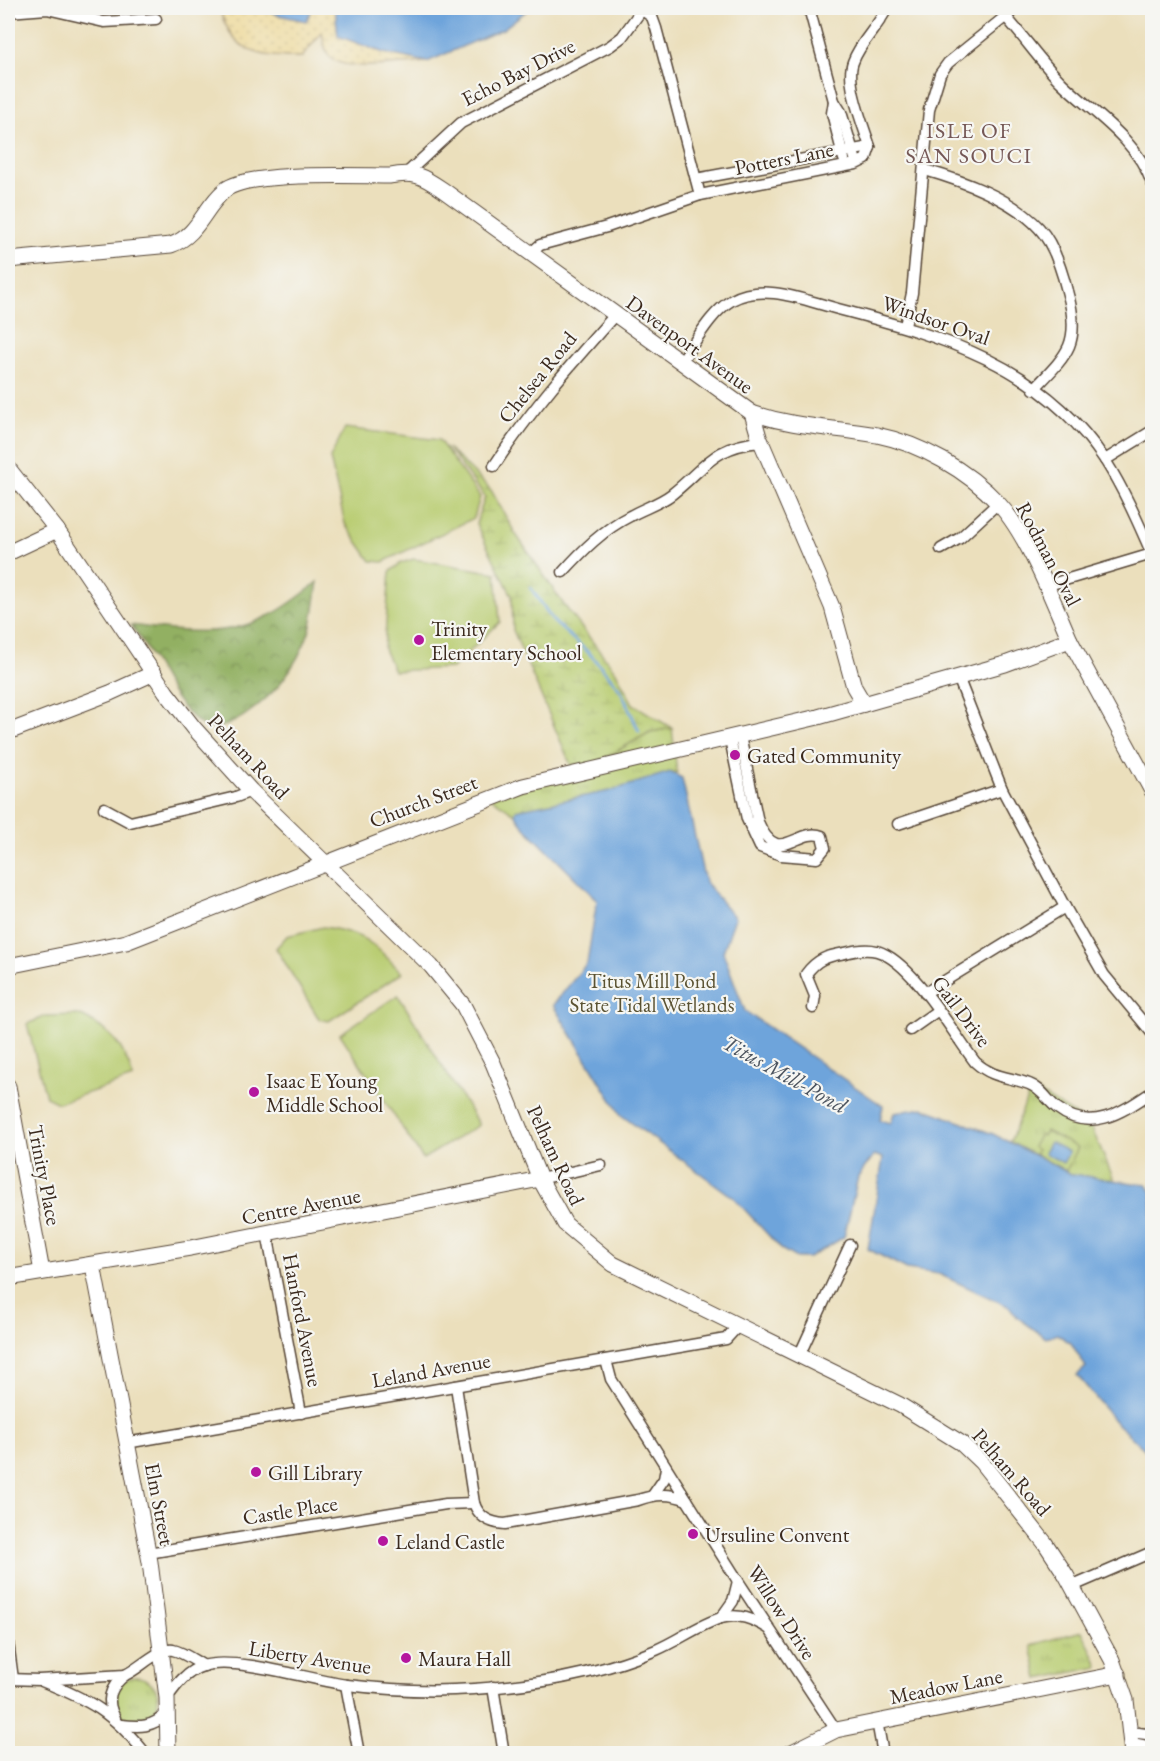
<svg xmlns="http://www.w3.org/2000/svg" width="1160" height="1761" viewBox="0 0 1160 1761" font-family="'EB Garamond',serif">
  <defs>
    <pattern id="grass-tufts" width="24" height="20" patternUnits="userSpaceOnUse" patternTransform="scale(1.5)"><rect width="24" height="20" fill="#b8cc70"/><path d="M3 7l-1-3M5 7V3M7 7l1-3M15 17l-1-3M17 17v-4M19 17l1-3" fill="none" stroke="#9faf61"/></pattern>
    <pattern id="forest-crowns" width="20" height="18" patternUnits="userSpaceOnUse" patternTransform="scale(1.5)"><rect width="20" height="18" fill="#92b062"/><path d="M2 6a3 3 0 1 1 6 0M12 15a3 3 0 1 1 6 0" fill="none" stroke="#788f50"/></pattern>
    <pattern id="wetland-marsh" width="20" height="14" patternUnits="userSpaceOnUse" patternTransform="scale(1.5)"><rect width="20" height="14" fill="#b8cc70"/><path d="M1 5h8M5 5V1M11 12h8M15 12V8" fill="none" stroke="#9faf61"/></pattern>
    <pattern id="sand-dots" width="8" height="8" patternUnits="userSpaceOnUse" patternTransform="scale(1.5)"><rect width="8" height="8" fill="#eeda9e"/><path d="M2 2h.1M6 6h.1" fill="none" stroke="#cdbb88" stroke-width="1.8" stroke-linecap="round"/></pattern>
  </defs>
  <rect width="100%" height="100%" fill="#f6f6f2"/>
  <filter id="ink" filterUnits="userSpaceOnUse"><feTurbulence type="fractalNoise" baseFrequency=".0167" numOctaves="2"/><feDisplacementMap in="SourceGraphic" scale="12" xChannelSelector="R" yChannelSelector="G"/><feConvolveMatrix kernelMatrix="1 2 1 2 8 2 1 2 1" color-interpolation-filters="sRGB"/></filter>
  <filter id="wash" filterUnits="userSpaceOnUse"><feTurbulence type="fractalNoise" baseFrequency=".008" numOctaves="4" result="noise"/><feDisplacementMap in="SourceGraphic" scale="24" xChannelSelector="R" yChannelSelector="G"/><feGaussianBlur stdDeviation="1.35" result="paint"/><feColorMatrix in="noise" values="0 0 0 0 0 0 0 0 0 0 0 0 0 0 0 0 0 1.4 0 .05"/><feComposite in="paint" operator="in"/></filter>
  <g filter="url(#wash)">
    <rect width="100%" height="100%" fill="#ebdfbc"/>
    <g fill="url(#grass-tufts)" stroke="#7a7b47" stroke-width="1.5">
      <path d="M672,728l5,45 -7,-1 -60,19 -94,19 -1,4 -25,-17 85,-22 75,-43z"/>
      <path d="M1031,1088l59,36 24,56 -43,-6 -61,-32z"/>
      <path d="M1082,1631l17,36 -61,12 -7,-34z"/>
      <circle cx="136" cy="1699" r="22"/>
    </g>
    <path fill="url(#forest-crowns)" stroke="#666d40" stroke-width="1.5" d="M318,582c-3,17 -4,35 -9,50 -6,17 -16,35 -27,49 -13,18 -61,61 -83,42 -32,-25 -44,-67 -68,-98 47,6 93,14 137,-9 18,-8 34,-22 50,-34z"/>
    <path fill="url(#wetland-marsh)" stroke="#7a7b47" stroke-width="1.5" d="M448,448l43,42 24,43 49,72 52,67 17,32 39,24 -22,4 -75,43 -62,-145 -1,-34 -36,-72 9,-27z"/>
    <path fill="url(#sand-dots)" stroke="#94825e" stroke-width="1.5" d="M228,8h33l17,7 28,6 7,-13h22l3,28 46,17 43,9c-23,1 -78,10 -95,-3 -8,-6 -8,-18 -10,-27l-20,25c-41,1 -69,-3 -82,-47z"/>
    <g fill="#b8cc70" stroke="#7a7b47" stroke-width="1.5">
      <path d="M345,428l94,12 41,57 -6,21 -91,44 -12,-1 -26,-37 -15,-66z"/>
      <path d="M414,559l82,14 4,49 -48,46 -58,3 -10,-22 6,-77 11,-9z"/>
      <path d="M323,927c42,6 50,16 79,46l-73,48 -10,-2 -43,-71 11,-12z"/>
      <path d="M398,995l81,130 -56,34 -83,-125z"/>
      <path d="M79,1015c32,15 45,30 54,63l-75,25 -12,-6 -19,-73 19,-8z"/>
      <path d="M1046,1131l32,17 -12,23 -31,-17 2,-4 -4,-3 7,-13 3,2z"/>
    </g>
    <g fill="#6ea4db" stroke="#54677c" stroke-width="1.5">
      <path d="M261,8h52l-7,13 -28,-6z"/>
      <path d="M335,8h195l-27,21 -76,33 -43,-9 -46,-17z"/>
      <path d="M670,772l12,6 23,104 30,36 -12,34 22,59 138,95 -3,14 11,3 3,-10 29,-5 70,26 78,40 76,11 5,7v264l-34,-31 -41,-50 9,-8 -15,-24 -14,-9 -11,4 -29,-21 -7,-10 -71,-33 -32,-5 -39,-20 15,-91 -9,-3 -16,22 -14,60 -35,21h-13l-15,-9 -47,-51 -113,-83 -68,-110 34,-42 10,-63 -72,-72 -10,-14 1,-4 94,-19z"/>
      <path d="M1050,1142l19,10 -6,11 -19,-10z"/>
    </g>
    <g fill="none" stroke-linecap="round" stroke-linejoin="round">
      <path stroke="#6ea4db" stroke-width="3" d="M531,588l23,34 36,32 30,35 19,42"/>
    </g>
  </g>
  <g filter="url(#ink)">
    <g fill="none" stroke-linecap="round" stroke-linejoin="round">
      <defs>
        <g id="street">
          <path d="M809,8l25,93 7,11 14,46"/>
          <path d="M642,10l10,7 4,11 44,167"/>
          <path d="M8,12l39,-3 57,13 52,-3"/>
          <path d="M1005,16c20,22 37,48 58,68 33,31 73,55 89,99"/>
          <path d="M834,101l-2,12 12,46"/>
          <path d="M870,147c-6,-20 -25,-65 -17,-85 7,-20 25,-35 34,-54"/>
          <path d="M925,170c38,11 86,28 114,58 15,16 23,43 28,63 5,17 9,38 2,55 -7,16 -23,30 -35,43"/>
          <path d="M408,172l53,-49 149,-77 12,-9 21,-29"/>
          <path d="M696,179l174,-32"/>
          <path d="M530,254l10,-9 67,-18 93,-32 156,-31 10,-5 4,-12"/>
          <path d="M905,326l7,-33 17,-183 11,-36 8,-11 68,-55"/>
          <path d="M680,363c15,-20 30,-50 52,-63 32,-18 74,1 106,9 104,27 204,56 267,151 19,30 33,62 47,94"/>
          <path d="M1105,460l47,-29"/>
          <path d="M494,466c35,-54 77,-102 120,-150"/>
          <path d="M941,549l19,-11 38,-35"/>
          <path d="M563,572c20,-22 41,-43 67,-56 14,-8 29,-12 42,-22 34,-27 41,-48 89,-52"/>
          <path d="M1045,586l107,-32"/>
          <path d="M958,677l44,112 63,118 39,68 48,58"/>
          <path d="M730,739l17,80 13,28 21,8 36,3 8,-10 -3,-12c-24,-10 -44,33 -64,-14l-18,-86"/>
          <path d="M104,808l26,14 106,-25 15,-6"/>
          <path d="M898,824l104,-35"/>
          <path d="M925,993l140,-86"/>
          <path d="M813,1008l2,-12 -9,-22c11,-15 21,-18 39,-21 11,-3 21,-5 32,-2 36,11 75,81 98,111 19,17 33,14 54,22 13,5 18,16 28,24 34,26 65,4 95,-16"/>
          <path d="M910,1030l27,-19"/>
          <path d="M540,1179l61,-14"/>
          <path d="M267,1233l34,180"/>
          <path d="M799,1356l51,-111"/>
          <path d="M606,1360l5,19 127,202 98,149"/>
          <path d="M456,1386l18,117c5,15 16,20 31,21l133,-24c18,-6 31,-7 49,0"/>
          <path d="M126,1443l600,-104 11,-12"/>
          <path d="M653,1495l11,-16 2,-11"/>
          <path d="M148,1553l298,-49 28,-1"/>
          <path d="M1073,1586l79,-34"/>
          <path d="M721,1618l12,-17 5,-20"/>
          <path d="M8,1642l5,37"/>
          <path d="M8,1679l31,1 86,-5c14,-6 33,-27 48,-25 10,2 22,11 31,16"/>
          <path d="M42,1681c49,20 69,30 104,73"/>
          <path d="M346,1685l13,69"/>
          <path d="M493,1687l11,67"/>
          <path d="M167,1698c9,-13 20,-27 36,-32 33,-10 108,14 144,19 42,5 85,7 127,4 60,-4 126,-15 182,-39 22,-9 42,-25 65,-32 18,-5 32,1 47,10"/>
          <path d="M115,1718c-10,-18 -5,-31 10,-43"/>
          <path d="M877,1721l6,33"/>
          <path d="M121,1725c19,2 31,3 46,-12"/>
          <path d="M1131,1732l15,2 6,-2"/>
          <path d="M1132,1743l20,4"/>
        </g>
        <g id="secondary">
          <path d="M8,260l163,-15c28,-10 33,-38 54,-55 23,-19 132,-14 165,-14 24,-5 33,0 53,14l309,223c45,15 80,14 125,22 44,9 90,35 121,68 30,32 54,96 72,137"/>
          <path d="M752,413l7,24 73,170 22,80 10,17"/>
          <path d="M8,468l49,62 109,162 28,36 57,63 180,175 32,39 30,58 47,116 25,45 48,40 287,141 61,38 20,19 64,81 21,32 46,85 14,40 6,54"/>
          <path d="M8,553l49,-23"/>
          <path d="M8,732l102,-39 44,-20"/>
          <path d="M8,966l118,-24 397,-156 295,-69 187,-53 65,-24 82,151"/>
          <path d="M8,1086l34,186"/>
          <path d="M93,1265l57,297 17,136 1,56"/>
          <path d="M8,1278l182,-30 350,-69"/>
          <path d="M788,1754l48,-24 282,-56"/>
        </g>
      </defs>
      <use href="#street" stroke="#554536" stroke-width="13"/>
      <use href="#secondary" stroke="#554536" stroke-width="17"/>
      <use href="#street" stroke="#fff" stroke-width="10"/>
      <use href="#secondary" stroke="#fff" stroke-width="15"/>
    </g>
  </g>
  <g fill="#b5179e" stroke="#f6f6f2" stroke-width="2">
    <circle cx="419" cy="640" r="6"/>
    <circle cx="735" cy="755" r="6"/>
    <circle cx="254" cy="1092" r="6"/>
    <circle cx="256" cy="1472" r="6"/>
    <circle cx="693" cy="1534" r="6"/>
    <circle cx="383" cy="1541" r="6"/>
    <circle cx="406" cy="1658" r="6"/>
  </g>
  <g text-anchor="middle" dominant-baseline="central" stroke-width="4.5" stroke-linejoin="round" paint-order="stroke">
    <g font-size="21" fill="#3b2a1e" stroke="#f6f6f2">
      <text transform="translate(518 72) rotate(-27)">Echo Bay Drive</text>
      <text transform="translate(784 158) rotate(-11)">Potters Lane</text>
      <text transform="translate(936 320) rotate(19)">Windsor Oval</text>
      <text transform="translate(690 344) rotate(36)">Davenport Avenue</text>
      <text transform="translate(537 377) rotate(-51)">Chelsea Road</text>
      <text transform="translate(1049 554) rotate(62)">Rodman Oval</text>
      <text transform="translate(249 756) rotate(47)">Pelham Road</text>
      <text transform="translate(423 801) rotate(-21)">Church Street</text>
      <text transform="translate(962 1011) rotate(53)">Gail Drive</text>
      <text transform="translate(556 1155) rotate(65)">Pelham Road</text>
      <text transform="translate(45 1175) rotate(79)">Trinity Place</text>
      <text transform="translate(301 1206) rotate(-11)">Centre Avenue</text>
      <text transform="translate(303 1320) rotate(79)">Hanford Avenue</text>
      <text transform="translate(431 1370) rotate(-10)">Leland Avenue</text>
      <text transform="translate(1012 1472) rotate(49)">Pelham Road</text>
      <text transform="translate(160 1504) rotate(79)">Elm Street</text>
      <text transform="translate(290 1510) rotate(-9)">Castle Place</text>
      <text transform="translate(782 1612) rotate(57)">Willow Drive</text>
      <text transform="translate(310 1657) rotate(9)">Liberty Avenue</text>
      <text transform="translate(946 1686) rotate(-11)">Meadow Lane</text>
    </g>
    <g font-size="21" fill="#3b2a1e" stroke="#f6f6f2" text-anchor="start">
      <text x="431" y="628">Trinity<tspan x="431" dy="24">Elementary School</tspan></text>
      <text x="747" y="755">Gated Community</text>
      <text x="266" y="1080">Isaac E Young<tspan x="266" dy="24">Middle School</tspan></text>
      <text x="268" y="1472">Gill Library</text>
      <text x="705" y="1534">Ursuline Convent</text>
      <text x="395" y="1541">Leland Castle</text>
      <text x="418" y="1658">Maura Hall</text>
    </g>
    <g font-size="21" fill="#5a5232" stroke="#f6f6f2">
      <text x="652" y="980">Titus Mill Pond<tspan x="652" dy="24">State Tidal Wetlands</tspan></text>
    </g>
    <g font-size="22" letter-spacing="1.5" fill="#755856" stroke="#f6f6f2">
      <text x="969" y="130">ISLE OF<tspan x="969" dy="25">SAN SOUCI</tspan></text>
    </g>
    <g font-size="22" font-style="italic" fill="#4d5560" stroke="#f6f6f2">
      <text transform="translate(785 1074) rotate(29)">Titus Mill-Pond</text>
    </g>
  </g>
  <rect width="1160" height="1761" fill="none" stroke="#f6f6f2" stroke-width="30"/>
</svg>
